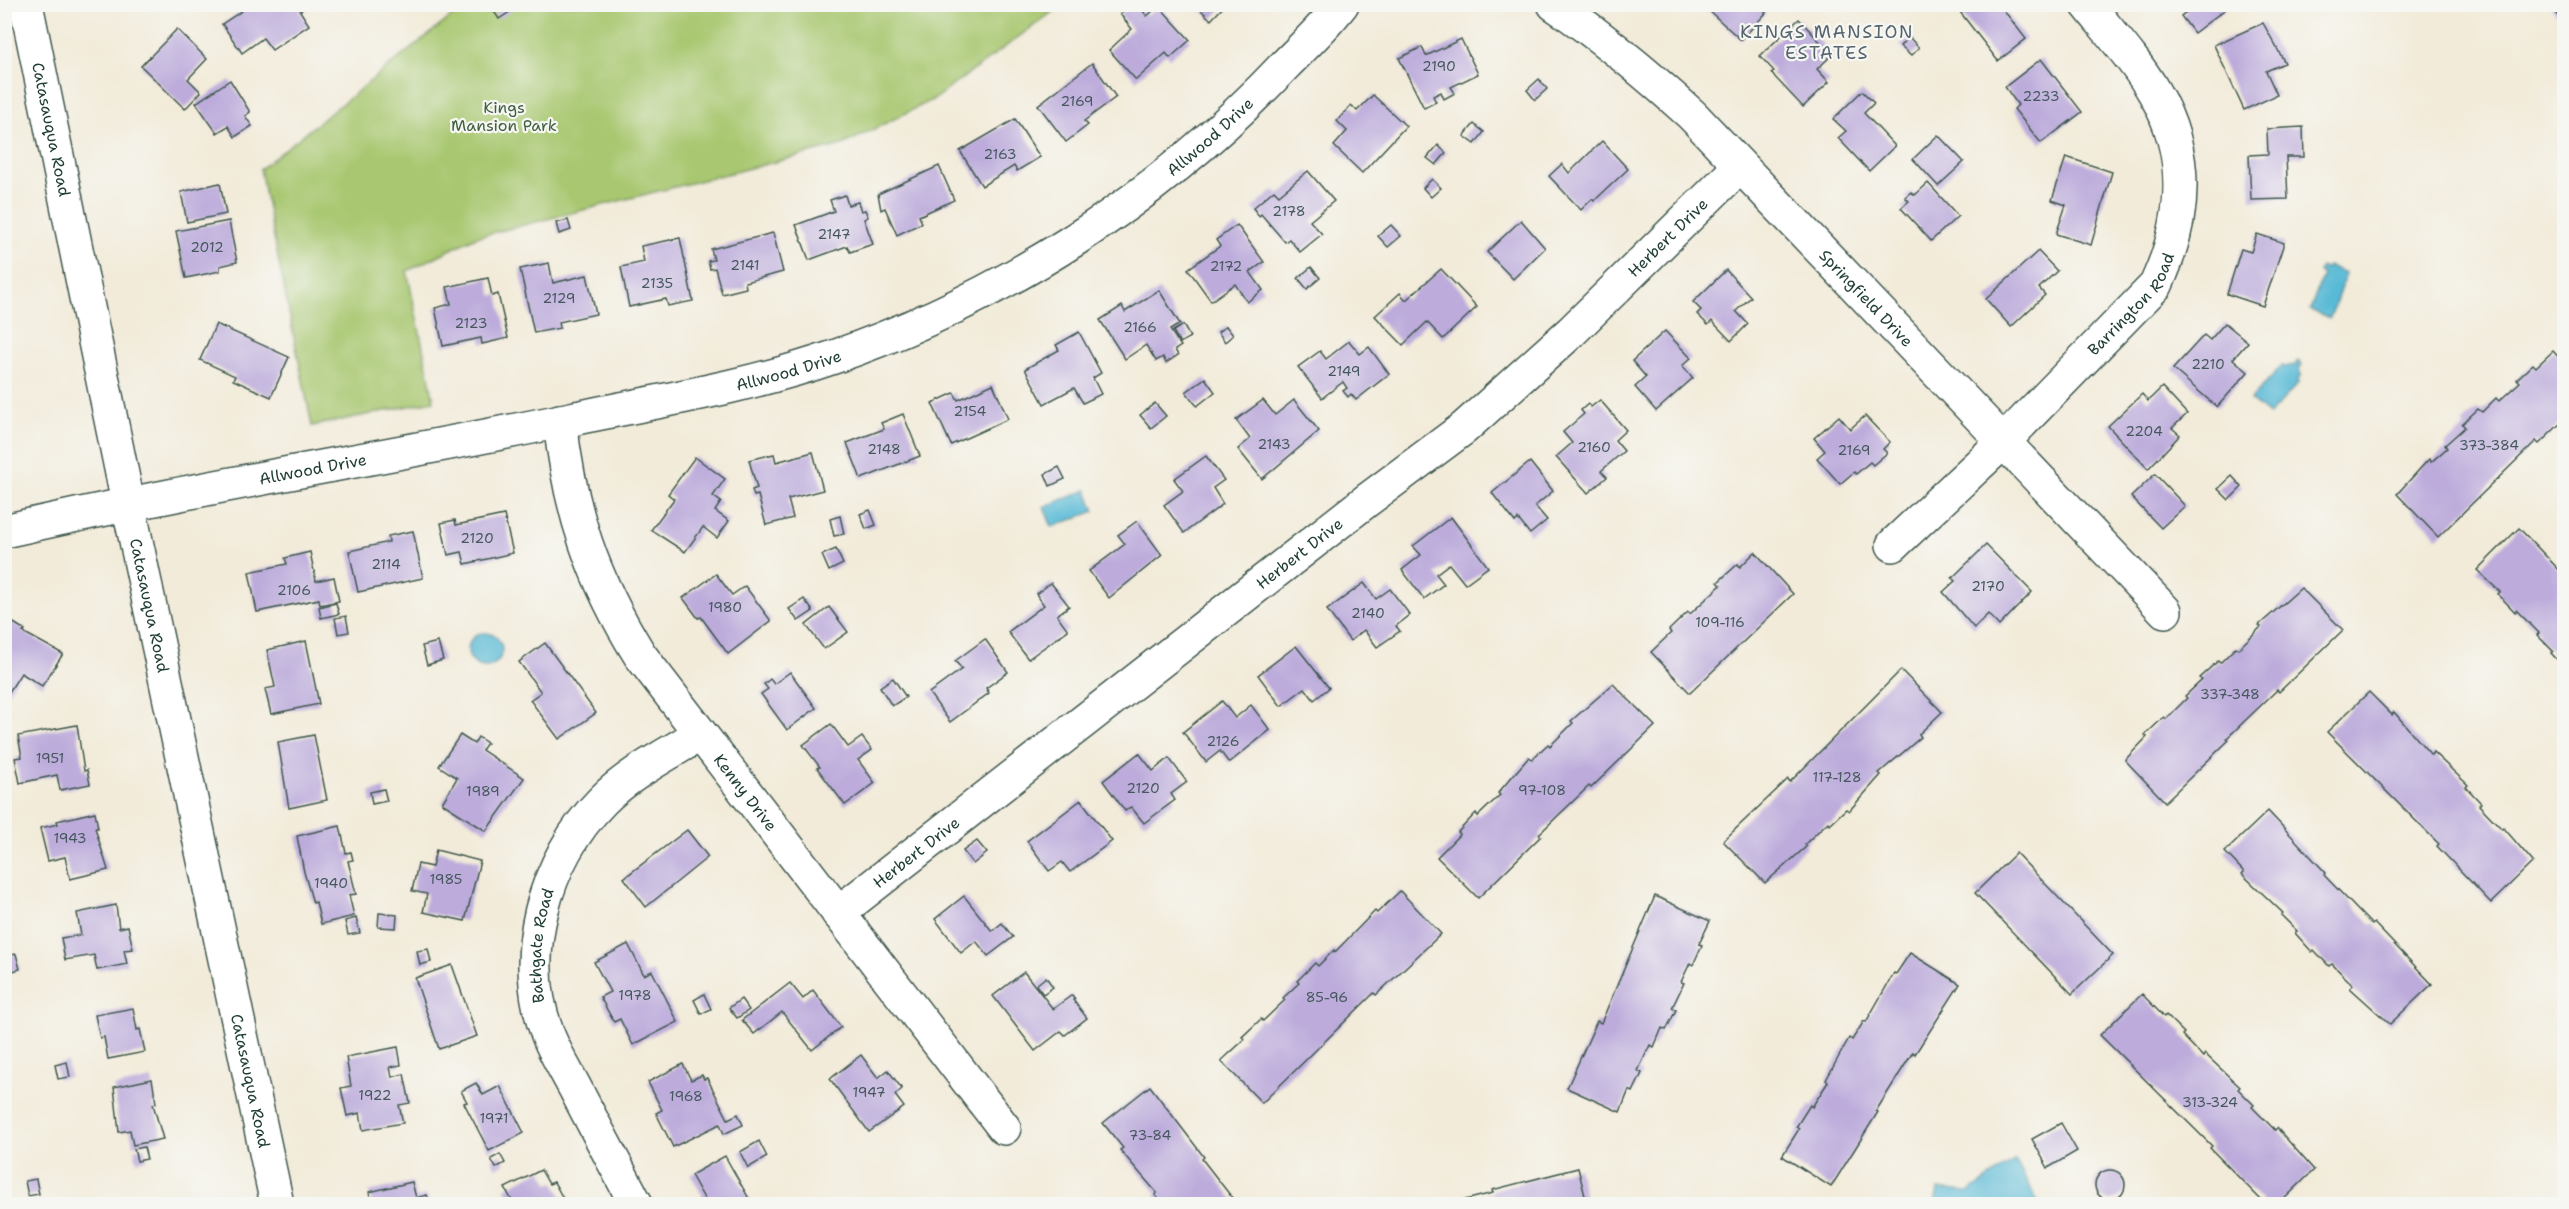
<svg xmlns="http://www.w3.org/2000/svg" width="2569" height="1209" viewBox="0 0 2569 1209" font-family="'Shantell Sans',sans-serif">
  <rect width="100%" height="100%" fill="#f6f6f2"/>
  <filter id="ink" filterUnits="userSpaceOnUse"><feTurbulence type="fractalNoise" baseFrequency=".0167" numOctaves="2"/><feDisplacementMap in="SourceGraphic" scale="12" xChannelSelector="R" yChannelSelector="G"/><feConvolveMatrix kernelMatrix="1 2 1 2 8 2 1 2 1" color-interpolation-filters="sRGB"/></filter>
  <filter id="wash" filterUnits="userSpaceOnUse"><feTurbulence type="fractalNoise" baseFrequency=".008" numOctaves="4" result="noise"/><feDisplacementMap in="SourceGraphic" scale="24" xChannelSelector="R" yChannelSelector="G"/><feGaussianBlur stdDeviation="1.35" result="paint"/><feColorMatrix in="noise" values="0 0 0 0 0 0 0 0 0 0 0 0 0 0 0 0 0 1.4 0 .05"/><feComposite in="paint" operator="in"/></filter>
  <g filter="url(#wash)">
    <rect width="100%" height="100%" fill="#f2ebd9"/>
    <path fill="#a8c76f" stroke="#648252" stroke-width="1.5" d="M466,5h596l-128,94 -92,46 -366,92 -69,34 27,130 -122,25 -52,-257z"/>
    <g fill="#58bad6" stroke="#3c7c85" stroke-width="1.5">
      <path d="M2327,266l19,7 -16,45 -20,-8 13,-36 -4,-2 2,-5 5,2z"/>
      <path d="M2298,361l4,4 -3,3 2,7 -4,5 2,2 -30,33 -19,-15 32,-35 2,2 11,-2z"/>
      <path d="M1087,490l8,21 -43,16 -8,-20z"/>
      <circle cx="485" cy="650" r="17"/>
      <path d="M2015,1160l24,44h-104l3,-15 31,3z"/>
    </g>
    <g id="blocks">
      <g fill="#bcabdb">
        <path d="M244,4h66l-10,7 9,14 -37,25 -9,-12 -21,15 -20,-29 24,-16z"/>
        <path d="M489,4h22l3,5 -15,10z"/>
        <path d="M1130,4h7l10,12 12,-10 31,34 -20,18 -4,-5 -30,27 -27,-30 23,-21 -12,-15z"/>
        <path d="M1195,4h31l-15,16z"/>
        <path d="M1711,4h47l8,9 -25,27 -34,-31z"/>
        <path d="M1961,4h38l27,35 -28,22 -41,-53z"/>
        <path d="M2180,4h52l-38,29 -13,-17 5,-4z"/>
        <path d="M2549,4h15v16l-5,-7 -2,2z"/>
        <path d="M1799,19l33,36 -15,14 12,13 -26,25 -32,-34 3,-2 -14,-15z"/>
        <path d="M2263,23l22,40 -19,8 11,24 -33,15 -30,-65z"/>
        <path d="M177,29l30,30 -19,20 13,13 -16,17 -44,-43z"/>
        <path d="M1909,37l10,11 -8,8 -11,-10z"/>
        <path d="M1461,39l17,35 -27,13 4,6 -11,6 -3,-7 -8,4 3,6 -12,6 -25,-50 23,-11 4,9z"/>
        <path d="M2041,59l41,53 -41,31 -27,-34 4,-4 -13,-18z"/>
        <path d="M1092,63l24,34 -32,24 4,4 -22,17 -28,-37z"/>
        <path d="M1539,79l8,10 -12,11 -8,-10z"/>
        <path d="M230,80l20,32 -5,4 7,10 -17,11 -7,-11 -11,7 -21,-30z"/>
        <path d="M1862,91l12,12 -10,10 31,33 -26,25 -31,-33 8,-7 -13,-12z"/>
        <path d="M1373,95l33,31 -44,47 -28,-27 13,-15 -10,-10 14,-16 6,6z"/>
        <path d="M1015,119l25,38 -23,14 -3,-5 -32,20 -22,-35z"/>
        <path d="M1474,124l10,8 -9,12 -11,-8z"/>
        <path d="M2303,127l1,30h-18l2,42 -37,1 -2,-45 19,-1 -1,-25z"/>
        <path d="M1938,135l26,27 -26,24 -25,-27z"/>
        <path d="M1602,141l26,28 -34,32 -2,-2 -11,11 -32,-34 13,-12 7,9z"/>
        <path d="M1438,145l8,8 -10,12 -9,-7z"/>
        <path d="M2066,157l46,15 -21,73 -35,-11 10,-29 -14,-5z"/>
        <path d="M939,166l15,34 -35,16 3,7 -25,12 -12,-27 -4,2 -3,-16z"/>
        <path d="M1308,171l26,30 -24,20 12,13 -22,18 -11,-13 -4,3 -24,-28 -2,2 -6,-8 21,-18 5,5z"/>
        <path d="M1432,179l9,9 -10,9 -8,-9z"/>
        <path d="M220,183l6,31 -39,8 -6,-30z"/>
        <path d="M1928,183l30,33 -27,25 -30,-33 8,-7 -4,-4 6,-5 4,3z"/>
        <path d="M845,195l3,10 10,-3 3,9 4,-1 3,7 -4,2 9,25 -23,8 -3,-6 -38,14 -13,-35 38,-14 -4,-11z"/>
        <path d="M568,220l3,10 -12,4 -3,-11z"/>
        <path d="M1521,220l24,28 -32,31 -26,-27z"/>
        <path d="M229,221l8,41 -17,4v5l-34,7 -10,-47z"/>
        <path d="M1237,225l27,37 -14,10 13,18 -16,12 -12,-18 -24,17 -23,-32 32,-23 -4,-6z"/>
        <path d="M1391,225l10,11 -13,11 -10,-11z"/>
        <path d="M773,233l10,39 -38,10 1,6 -24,6 -7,-26 -5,1 -2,-8 6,-1 -3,-11z"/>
        <path d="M2257,234l27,9 -21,63 -36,-12 14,-45 10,3z"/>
        <path d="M680,238l13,63 -25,5 -2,-7 -37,8 -8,-40 23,-5 -3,-16z"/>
        <path d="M2038,251l19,20 -18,17 6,7 -34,32 -25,-28z"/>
        <path d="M549,263l4,20 34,-8 9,39 -37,8 1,6 -26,5 -14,-64z"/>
        <path d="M1311,267l9,11 -13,11 -9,-11z"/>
        <path d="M1441,269l36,38 -34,32 -16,-17 -24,23 -28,-29 25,-23 6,7z"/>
        <path d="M1726,270l25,27 -15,14 12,13 -17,17 -19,-20 -4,4 -11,-11 4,-4 -8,-8z"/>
        <path d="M488,278l4,18 6,-2 10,44 -26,6 -1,-6 -38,8 -8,-38 16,-4 -4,-17z"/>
        <path d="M1159,290l21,34 -10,6 11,16 -6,4 3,5 -12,8 -3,-6 -7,4 -10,-16 -21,14 -25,-39 22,-14 3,6z"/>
        <path d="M2225,323l23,19 -15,17 15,13 -31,35 -44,-38 31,-34 6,5z"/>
        <path d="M216,324l73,33 -18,40 -38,-17 2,-4 -35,-16z"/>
        <path d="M1183,325l7,12 -10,6 -7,-12z"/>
        <path d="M1226,326l7,9 -8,7 -7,-10z"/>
        <path d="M1665,331l26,27 -9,8 11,12 -37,33 -21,-24 11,-10 -14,-16z"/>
        <path d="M1079,332l22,41 -8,5 8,16 -18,9 -9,-15 -30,16 -19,-35 34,-19 -3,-5z"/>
        <path d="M1349,341l11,13 9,-7 20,27 -33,26 -5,-6 -3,3 -5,-6 4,-3 -4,-6 -21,16 -24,-31 22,-16 6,8z"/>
        <path d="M2553,351l11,12v57l-25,24 -3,-3 -98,96 -41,-43 32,-35 2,3 16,-14 -2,-3 20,-18 -3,-3 16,-15 4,3 14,-14 3,3 21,-19 -3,-3 16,-15 3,3z"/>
        <path d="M1205,378l10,14 -18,14 -11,-14z"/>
        <path d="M993,384l15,35 -57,26 -19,-42 22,-10 4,7z"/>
        <path d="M2162,387l25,27 -15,14 8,7 -32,34 -40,-43 34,-32 6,7z"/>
        <path d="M1263,400l12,15 19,-15 25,31 -57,48 -24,-30 12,-10 -14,-19z"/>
        <path d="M1600,400l26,30 -11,10 9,11 -23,20 6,6 -19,16 -32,-36 16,-14 -9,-11 21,-18 -3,-4 7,-6 3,3z"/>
        <path d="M1155,403l11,13 -15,12 -11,-13z"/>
        <path d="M903,414l17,42 -59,23 -14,-36 37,-14 -3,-6z"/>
        <path d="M1839,416l11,13 15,-13 25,26 -7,7 4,4 -14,12 -3,-3 -14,12 -2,-2 -14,12 -23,-26 8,-7 -11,-13z"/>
        <path d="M813,452l10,38 -35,9 5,19 -27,7 -8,-30 -4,1 -2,-6 5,-2 -8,-28 25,-6 2,8z"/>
        <path d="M1206,456l18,24 -11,8 10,16 -39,29 -20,-28 19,-14 -9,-12z"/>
        <path d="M695,457l30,22 -12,17 8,6 -6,9 14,10 -12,17 -14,-11 -18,25 -34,-22 23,-31 -6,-5z"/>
        <path d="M1530,462l23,29 -18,15 12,14 -17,14 -12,-15 -3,3 -23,-29z"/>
        <path d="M1059,467l6,12 -15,7 -5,-12z"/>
        <path d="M2155,474l30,32 -24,22 -30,-31z"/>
        <path d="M2232,476l10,11 -13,13 -11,-11z"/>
        <path d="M870,510l6,15 -10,4 -6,-15z"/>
        <path d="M504,515l9,38 -48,11 -3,-12 -14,3 -7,-32 14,-3 1,5z"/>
        <path d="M840,516l4,18 -10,2 -4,-17z"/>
        <path d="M1451,517l37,50 -23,17 -16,-20 -13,10 8,10 -20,15 -22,-29 19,-15 -8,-9z"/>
        <path d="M1137,521l25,34 -53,43 -20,-27 36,-27 -7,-9z"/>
        <path d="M2519,528l45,47v92l-13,-14 2,-2 -16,-16 2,-2 -23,-23 -1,2 -17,-18 2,-2 -23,-22z"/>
        <path d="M413,531l10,47 -65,14 -9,-41 40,-9 -1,-6z"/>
        <path d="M1986,545l46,47 -33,34 -11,-12 -14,14 -31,-36 12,-11 -3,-3z"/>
        <path d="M836,549l7,15 -14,7 -7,-16z"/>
        <path d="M310,552l6,29 18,-4 5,24 -19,4 -1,-6 -62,13 -8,-40 38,-8 -2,-6z"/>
        <path d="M1755,552l38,42 -103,99 -39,-41 20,-19 -2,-3 19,-18 2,2 31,-29 -3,-3 20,-18 2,3z"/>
        <path d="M716,574l16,21 13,-9 26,35 -43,33 -27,-37 -3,1 -15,-20z"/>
        <path d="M1051,583l18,23 -12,9 11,15 -40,29 -20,-27 36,-27 -8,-11z"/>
        <path d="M1364,583l12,16 14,-10 20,26 -14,11 4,5 -23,16 -13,-17 -14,11 -23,-31z"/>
        <path d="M2301,588l42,42 -64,62 -2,-2 -50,48 2,2 -64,62 -40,-42 22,-23 -2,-2 19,-18 2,2 21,-21 -2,-2 17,-16 -3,-2 19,-17 2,2 16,-16 2,2 23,-22 -2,-2z"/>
        <path d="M804,599l9,12 -15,10 -9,-12z"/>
        <path d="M336,603l3,11 -18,4 -2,-11z"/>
        <path d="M829,607l19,25 -24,17 -18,-24z"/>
        <path d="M346,616l3,16 -11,2 -3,-16z"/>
        <path d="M4,617l21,13 -2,2 40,22 -21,32 -21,-13 -12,19 -5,-2v-31l3,-3 -3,-1z"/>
        <path d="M985,639l23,33 -22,16 3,5 -39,29 -21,-29 33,-24 -7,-8z"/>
        <path d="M306,641l13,63 -48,10 -6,-25 10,-2 -8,-37z"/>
        <path d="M438,642l5,18 -16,5 -5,-19z"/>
        <path d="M545,643l51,70 -37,26 -29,-39 11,-8 -22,-30z"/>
        <path d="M1296,646l33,42 -15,12 -9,-12 -24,18 -23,-31z"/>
        <path d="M1901,670l41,42 -23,22 2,3 -42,36 2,2 -32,36 -3,-2 -16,15 -2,-2 -23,22 2,2 -42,37 -42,-42 65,-62 2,3z"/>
        <path d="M790,672l26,36 -29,22 -26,-36 7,-5 -4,-5 6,-5 4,5z"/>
        <path d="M893,678l13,19 -14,9 -12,-19z"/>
        <path d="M1613,684l42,42 -64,62 -2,-2 -50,48 2,2 -63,62 -41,-41 23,-23 -2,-2 18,-19 2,3 22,-21 -2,-2 31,-36 3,2 16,-15 2,2 23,-23 -2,-2z"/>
        <path d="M2369,692l23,23 2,-3 37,43 2,-3 35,33 -2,2 15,16 -2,2 23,24 1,-2 30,35 -42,41 -54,-57 2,-2 -112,-112z"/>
        <path d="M1222,701l13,17 16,-13 19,25 -41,33 -9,-12 -14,11 -23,-30z"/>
        <path d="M831,724l17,23 14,-10 10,13 -14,10 17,23 -30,22 -28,-37 3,-1 -17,-22z"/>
        <path d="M77,725l7,46 3,-1 3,14 -30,6 -3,-15 -37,8 -5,-25 7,-1 -4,-21z"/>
        <path d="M314,735l13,65 -38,8 -11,-66z"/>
        <path d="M460,735l14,9 4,-7 9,6 -5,7 42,28 -38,53 -44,-28 15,-25 -18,-12z"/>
        <path d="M1139,753l14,18 16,-13 18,24 -16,12 4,6 -31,23 -13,-16 -6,4 -22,-30z"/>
        <path d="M384,789l3,12 -15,3 -2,-12z"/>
        <path d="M1081,800l31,41 -42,31 -8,-10 -13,9 -22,-30z"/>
        <path d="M2268,811l58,62 -2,2 48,50 2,-2 58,61 -42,40 -40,-36 3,-3 -21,-21 -3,2 -15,-16 -2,2 -17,-19 2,-2 -16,-16 2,-2 -41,-39 2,-2 -19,-20z"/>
        <path d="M95,812l3,16h-3l13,42 -38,9 -5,-22 -17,4 -8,-33 18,-4 -1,-3z"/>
        <path d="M340,826l6,27 5,-1 2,8 -5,1 8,33 -7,1 5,21 -33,8 -5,-22 -3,1 -9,-31 -7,-36z"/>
        <path d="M687,830l21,27 -62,50 -22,-29z"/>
        <path d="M977,841l10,12 -14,11 -10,-13z"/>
        <path d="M436,850l44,11 -15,60 -42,-9 4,-18 -15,-3 6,-27 14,3z"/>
        <path d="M2016,853l97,102 -41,39 -97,-101z"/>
        <path d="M1400,891l41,43 -65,61 -2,-2 -112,110 -41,-42 24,-22 -3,-2 19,-18 2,2 22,-21 -2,-2 16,-15 -2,-2 18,-18 3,3 16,-16 1,2 40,-41 2,2z"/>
        <path d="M964,896l28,35 10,-8 11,14 -25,19 -12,-15 -15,12 -26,-34z"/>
        <path d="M1655,896l55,25 -11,23 3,1 -9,20 -3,-2 -9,19 3,1 -12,25 4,2 -10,20 -4,-2 -8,19 -4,-2 -12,26 4,2 -9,19 -4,-2 -9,22 -53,-24 30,-67 4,2z"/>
        <path d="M116,905l3,23 9,-2 5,23 -9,1 3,14 -30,6 -3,-15 -29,5 -4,-22 20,-3 -4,-22z"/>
        <path d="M379,913l18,2 -1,13 -18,-1z"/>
        <path d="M356,918l4,15 -12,2 -3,-14z"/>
        <path d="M628,944l16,31 8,-4 26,51 -45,23 -13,-26 -6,3 -14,-25 10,-5 -16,-30z"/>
        <path d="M428,949l3,13 -11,3 -3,-14z"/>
        <path d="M1910,953l50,31 -45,70 -2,-2 -37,59 2,1 -47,75 -49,-31 17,-27 -3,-2 14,-22 2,2 16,-25 -2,-2 23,-42 3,2 12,-19 2,1 28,-49 2,1z"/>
        <path d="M16,954l4,15 -11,3 -4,-16z"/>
        <path d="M452,965l25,71 -38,13 -24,-71z"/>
        <path d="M1024,972l29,37 19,-14 3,4 -2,1 14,18 -22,17 -4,-4 -26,20 -42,-55z"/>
        <path d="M1046,977l7,10 -10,7 -7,-9z"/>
        <path d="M790,983l13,16 10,-9 28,37 -29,23 -30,-38 -28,22 -12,-14z"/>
        <path d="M704,994l7,15 -10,5 -7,-14z"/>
        <path d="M2142,994l22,23 2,-2 18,18 -2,2 21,22 2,-3 35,33 -2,2 16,16 -2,2 23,23 2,-2 37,42 -35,34h-14l-55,-56 2,-2 -112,-111z"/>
        <path d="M741,999l8,11 -12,8 -8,-10z"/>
        <path d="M133,1008l4,22 3,-1 5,23 -37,7 -4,-22 -4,1 -5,-23z"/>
        <path d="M398,1047l3,18 -11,2 2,10 12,-3 6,29 -11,2 4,18 -40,7 -3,-17 -13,3 -6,-28 10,-2 -5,-29z"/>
        <path d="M861,1055l17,23 10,-8 14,19 -7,6 9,12 -35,25 -39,-53z"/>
        <path d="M67,1062l3,15 -12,2 -3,-14z"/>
        <path d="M683,1064l8,16 11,-5 2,4 3,-1 21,41 10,-5 5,11 -19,9 -4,-10 -47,23 -17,-34 6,-3 -14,-28z"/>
        <path d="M152,1079l4,24 -3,1 10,35 -30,6 -3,-15 -11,2 -5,-45z"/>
        <path d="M476,1083l7,12 17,-9 24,47 -35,18 -25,-48 3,-1 -6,-11z"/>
        <path d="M1150,1086l54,71 -2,2 35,45h-74l-8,-9 2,-2 -37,-43 3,-2 -20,-25z"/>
        <path d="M2061,1123l16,28 -29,17 -16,-29z"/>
        <path d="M759,1141l8,16 -19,11 -8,-16z"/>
        <path d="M144,1147l3,12 -10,2 -3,-12z"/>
        <path d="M500,1154l5,9 -9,5 -5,-9z"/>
        <path d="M725,1156l27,48h-52l6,-2 -15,-27z"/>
        <path d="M1578,1168l9,36h-138l44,-11 -1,-3z"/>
        <path d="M541,1170l8,14 5,-2 11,20 -5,2h-46l-9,-16z"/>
        <circle cx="2110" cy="1185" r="15"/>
        <path d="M36,1179l3,15 -11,2 -3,-15z"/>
        <path d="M412,1182l4,16 11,-3 3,9h-58l-3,-12z"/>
      </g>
    </g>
  </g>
  <g filter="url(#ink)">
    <use href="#blocks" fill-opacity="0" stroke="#3f574d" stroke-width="1.5"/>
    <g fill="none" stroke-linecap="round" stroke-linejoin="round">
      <defs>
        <g id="street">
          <path id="s1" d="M1554,4c49,33 94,71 138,111l473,496"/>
          <path id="s2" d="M560,421c10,90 32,157 80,234l364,473"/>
          <path id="s3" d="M4,531c188,-43 379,-73 567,-112 87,-18 176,-32 260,-61 173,-60 329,-160 455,-294 19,-19 39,-38 56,-60"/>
          <path id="s4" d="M1893,545l110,-103 153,-157c30,-65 35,-130 -2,-193 -18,-31 -44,-59 -67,-88"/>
          <path id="s5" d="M838,913l528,-412 98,-73 107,-96 168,-165"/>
          <path id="s6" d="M636,1204c-20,-38 -41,-77 -61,-116 -9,-17 -20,-35 -27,-53 -31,-78 -4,-176 55,-235 27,-27 64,-45 97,-66"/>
        </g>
        <g id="secondary">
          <path id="s7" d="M26,4l102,499 149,701"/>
        </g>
      </defs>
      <use href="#street" stroke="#3f574d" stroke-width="36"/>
      <use href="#secondary" stroke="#3f574d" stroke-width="36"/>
      <use href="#street" stroke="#fff" stroke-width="33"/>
      <use href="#secondary" stroke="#fff" stroke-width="33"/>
    </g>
  </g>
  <g text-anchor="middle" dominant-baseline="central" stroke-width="4.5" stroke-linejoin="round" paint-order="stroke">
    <g font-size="14" fill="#46585e">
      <text x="1439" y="66">2190</text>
      <text x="2041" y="96">2233</text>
      <text x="1077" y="101">2169</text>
      <text x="1000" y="154">2163</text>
      <text x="1289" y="211">2178</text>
      <text x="834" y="234">2147</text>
      <text x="207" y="247">2012</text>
      <text x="745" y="265">2141</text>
      <text x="1226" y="266">2172</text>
      <text x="657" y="283">2135</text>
      <text x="559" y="298">2129</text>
      <text x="471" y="323">2123</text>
      <text x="1140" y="327">2166</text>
      <text x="2208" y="364">2210</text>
      <text x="1344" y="371">2149</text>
      <text x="970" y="411">2154</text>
      <text x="2144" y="431">2204</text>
      <text x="1274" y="444">2143</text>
      <text x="2489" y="445">373-384</text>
      <text x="1594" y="447">2160</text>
      <text x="884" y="449">2148</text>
      <text x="1854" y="450">2169</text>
      <text x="477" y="538">2120</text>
      <text x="386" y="564">2114</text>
      <text x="1988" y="586">2170</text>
      <text x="294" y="590">2106</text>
      <text x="725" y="607">1980</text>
      <text x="1368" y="613">2140</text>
      <text x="1720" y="622">109-116</text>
      <text x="2230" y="694">337-348</text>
      <text x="1223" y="741">2126</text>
      <text x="50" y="758">1951</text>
      <text x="1837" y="777">117-128</text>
      <text x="1143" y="788">2120</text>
      <text x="1542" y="790">97-108</text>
      <text x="483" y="791">1989</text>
      <text x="70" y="838">1943</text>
      <text x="446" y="879">1985</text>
      <text x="331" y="883">1940</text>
      <text x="635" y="995">1978</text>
      <text x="1327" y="997">85-96</text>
      <text x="869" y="1092">1947</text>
      <text x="375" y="1095">1922</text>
      <text x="686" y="1096">1968</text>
      <text x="2210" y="1102">313-324</text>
      <text x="494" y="1118">1971</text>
      <text x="1150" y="1135">73-84</text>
    </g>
    <g font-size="16" fill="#416043" stroke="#f6f6f2">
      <text x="504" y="107">Kings<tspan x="504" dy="18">Mansion Park</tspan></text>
    </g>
    <g font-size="16" fill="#1f3d34" stroke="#f6f6f2">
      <text stroke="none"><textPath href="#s7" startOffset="128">Catasauqua Road</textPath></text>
      <text stroke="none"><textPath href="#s3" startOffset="1287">Allwood Drive</textPath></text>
      <text stroke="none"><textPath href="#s5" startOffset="1071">Herbert Drive</textPath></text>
      <text stroke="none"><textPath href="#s1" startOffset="430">Springfield Drive</textPath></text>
      <text stroke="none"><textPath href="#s4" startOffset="340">Barrington Road</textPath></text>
      <text stroke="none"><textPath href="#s3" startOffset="801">Allwood Drive</textPath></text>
      <text stroke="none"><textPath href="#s3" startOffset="315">Allwood Drive</textPath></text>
      <text stroke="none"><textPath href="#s5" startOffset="585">Herbert Drive</textPath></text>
      <text stroke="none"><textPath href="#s7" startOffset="614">Catasauqua Road</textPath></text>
      <text stroke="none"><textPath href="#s2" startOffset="423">Kenny Drive</textPath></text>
      <text stroke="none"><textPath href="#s5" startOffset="99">Herbert Drive</textPath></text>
      <text stroke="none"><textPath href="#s6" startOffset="282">Bathgate Road</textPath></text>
      <text stroke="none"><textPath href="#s7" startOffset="1100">Catasauqua Road</textPath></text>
    </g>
    <g font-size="18" letter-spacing="1.5" fill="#56646e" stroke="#f6f6f2">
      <text x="1827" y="32">KINGS MANSION<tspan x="1827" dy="21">ESTATES</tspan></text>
    </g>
  </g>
  <rect width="2569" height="1209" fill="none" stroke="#f6f6f2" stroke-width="24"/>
</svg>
